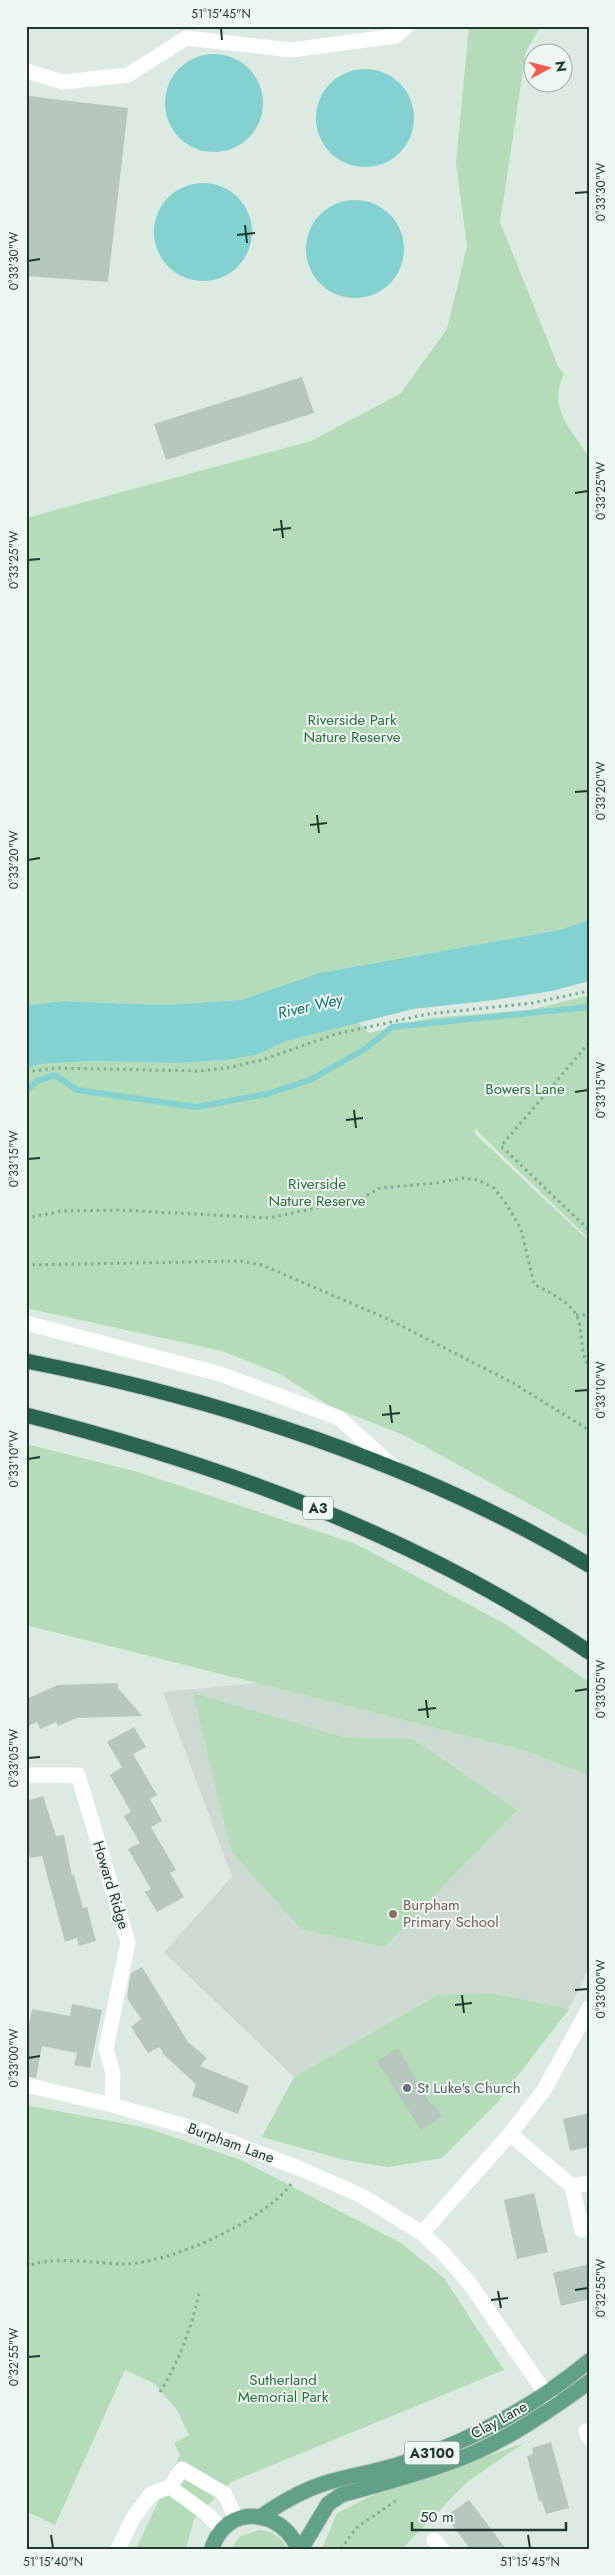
<svg xmlns="http://www.w3.org/2000/svg" width="615" height="2575" viewBox="0 0 615 2575" font-family="Jost,sans-serif">
  <rect width="100%" height="100%" fill="#ddeae2"/>
  <path fill="#ccdad1" d="M257,1683l266,67 66,26v192l-20,41 -78,-16 -53,2 -144,82 -130,-125 68,-75 -69,-185z"/>
  <g fill="#b5dcb9">
    <path d="M469,26h72l-15,25 -26,171 58,144 6,8c-17,34 7,55 25,83v463l-30,10 -240,43 -78,27 -78,5 -100,-4 -37,5v-488l285,-77 89,-47 47,-65 20,-83 -11,-83z"/>
    <path d="M589,995v244l-114,-110v5l114,107v296l-183,-101 -78,-31 -48,-31 -58,-23 -196,-43v-239l14,-5 51,-3 87,2 48,-3 30,-5 30,-14 72,-19 11,11 61,-15 100,-8z"/>
    <path d="M26,1444l112,28 218,72 149,80 84,58v94l-66,-26 -497,-125z"/>
    <path d="M193,1693l153,45 67,1 104,71 -132,137 -84,-18 -70,-78z"/>
    <path d="M491,1993l78,16 -72,94 -55,55 -54,9 -43,-7 -83,-23 32,-60 144,-82z"/>
    <path d="M26,2105l121,23 94,32 160,83 43,35 60,92 -273,112 -37,37 -8,30h-50l44,-94 -6,-12 15,-8 -12,-25 -22,-26 -30,-14 -70,155 -29,-14z"/>
    <path d="M524,2443l-57,39 -65,67h-80l15,-36 32,-16z"/>
    <path d="M259,2530c12,1 23,6 28,19h-56l8,-12z"/>
  </g>
  <g fill="#83d1d0">
    <circle cx="214" cy="103" r="49"/>
    <circle cx="365" cy="118" r="49"/>
    <circle cx="203" cy="232" r="49"/>
    <circle cx="355" cy="249" r="49"/>
    <path d="M589,920v61l-37,10 -58,9 -81,9 -127,32 -30,14 -30,5 -48,3 -87,-2 -51,3 -14,5v-63l37,-5 100,4 78,-5 78,-27 240,-43z"/>
  </g>
  <g fill="none" stroke-linecap="round" stroke-linejoin="round">
    <path stroke="#83d1d0" stroke-width="6" d="M26,1091l11,-10 18,-6 22,15 119,17 71,-13 43,-14 55,-31 27,-22 197,-20"/>
  </g>
  <g fill="#b6c7bd">
    <path d="M29,96l99,12 -20,174 -82,-6v-157z"/>
    <path d="M302,377l12,36 -148,47 -12,-36z"/>
    <path d="M118,1683v5l24,28 -65,2 -19,8 -2,-4 -16,7 -3,-7 -11,5v-28l32,-14z"/>
    <path d="M134,1727l12,20 -13,7 24,41 -7,4 12,22 -11,6 25,43 -6,3 14,24 -27,15 -12,-20 6,-3 -23,-40 12,-6 -16,-27 7,-4 -21,-37 12,-8 -15,-25z"/>
    <path d="M43,1796l13,40 8,-1 8,41 2,-1 9,33 4,-1 9,34 -17,5 -2,-8 -12,4 -23,-86 -12,2 -4,-19v-38z"/>
    <path d="M142,1967l46,75 19,16 -7,8 49,20 -11,28 -46,-18 4,-12 -34,-31 1,-1 -4,-5 -11,6 -17,-26 10,-8 -14,-21 2,-15 2,-10z"/>
    <path d="M72,2004l30,6 -12,58 -16,-3 3,-12 -35,-7 -6,32 -10,-2v-36l6,-31 38,7z"/>
    <path d="M398,2048l33,57 3,-1 8,13 -21,13 -44,-69z"/>
    <path d="M589,2113v34l-19,4 -7,-32z"/>
    <path d="M534,2193l14,59 -31,7 -13,-59z"/>
    <path d="M589,2264v35l-28,7 -8,-33z"/>
    <path d="M551,2442l18,66 -23,6 -4,-13h-3l-12,-45 6,-2 -1,-6z"/>
    <path d="M469,2500l37,49h-36l-24,-33z"/>
  </g>
  <g fill="none" stroke-linecap="round" stroke-linejoin="round">
    <defs>
      <g id="major">
        <path d="M262,2516c20,-14 43,-27 67,-34 25,-7 50,-11 74,-19 69,-22 130,-56 186,-102"/>
        <path d="M212,2549c13,-46 70,-41 86,0"/>
        <path d="M301,2549l27,-45 13,-9c37,-10 74,-20 110,-33 49,-17 95,-49 138,-80"/>
      </g>
      <g id="highway">
        <path d="M26,1361c191,37 396,104 563,204"/>
        <path d="M26,1415c199,51 392,121 563,237"/>
      </g>
    </defs>
    <use href="#major" stroke="#bcc4c0" stroke-width="17"/>
    <use href="#highway" stroke="#bcc4c0" stroke-width="17"/>
    <g stroke="#7dae96" stroke-width="3" stroke-dasharray="2.5 4" stroke-linecap="butt">
      <path d="M589,1043l-88,103 88,84"/>
      <path d="M26,1072l29,-4 145,3 27,-3 35,-8 74,-26 92,-20 105,-11 56,-12"/>
      <path d="M26,1218l37,-7 57,-1 149,8 93,-20 18,-10 56,-5 27,-5 15,2 16,8 13,17 14,24 13,55c13,8 32,15 41,29 10,16 3,38 14,53"/>
      <path d="M26,1265l214,-4 22,4 126,54 125,64 76,47"/>
      <path d="M576,1315h13"/>
      <path d="M26,2268c19,-14 75,-4 99,-4 46,-1 139,-43 166,-80"/>
      <path d="M160,2392c19,-30 31,-64 39,-98"/>
      <path d="M341,2549l15,-21 42,-29"/>
    </g>
    <g stroke="#fff" stroke-width="15">
      <path d="M26,71l37,11 65,-7 58,-37 105,12 105,-14 11,-10"/>
      <path d="M26,1323l194,51 119,44 57,51"/>
      <path d="M26,1775h52l50,167 -22,107 7,24 -1,32"/>
      <path d="M26,2085l86,20 84,24 105,40 59,26 62,38 21,20 27,31 83,120"/>
      <path d="M510,2134l62,52 17,-3"/>
      <path d="M572,2186l10,44"/>
      <path d="M422,2233l88,-99 34,-44 45,-82"/>
      <path d="M586,2431l3,7"/>
      <path d="M170,2487l37,27 15,16"/>
      <path d="M434,2540l8,9"/>
      <path d="M118,2549l15,-31 18,-24 19,-7 12,-18 43,25 11,26"/>
    </g>
    <use href="#major" stroke="#61a185" stroke-width="15"/>
    <use href="#highway" stroke="#2a664f" stroke-width="15"/>
  </g>
  <path fill="none" stroke="#1f392e" stroke-width="2" d="M221,28l1,12M575,193l13,-1M245,225l2,18M237,235l18,-2M28,261l12,-2M575,493l13,-2M281,520l2,18M273,530l18,-2M28,560l12,-1M575,792l13,-1M317,815l2,18M310,825l17,-2M28,860l12,-2M575,1092l13,-2M354,1110l2,18M346,1120l17,-2M28,1159l12,-1M575,1391l13,-1M390,1405l2,18M382,1415l18,-2M28,1459l12,-2M575,1691l13,-2M426,1700l2,18M418,1710l18,-2M28,1758l12,-1M575,1990l13,-1M462,1995l2,18M455,2005l17,-2M28,2058l12,-2M575,2290l13,-2M498,2291l3,17M491,2300l17,-2M28,2357l12,-1M51,2535l2,13M528,2535l2,13"/>
  <circle fill="#8d6e63" stroke="#eef7f1" stroke-width="2" cx="393" cy="1914" r="5"/>
  <circle fill="#6b7280" stroke="#eef7f1" stroke-width="2" cx="407" cy="2088" r="5"/>
  <g text-anchor="middle" dominant-baseline="central" stroke-width="4" stroke-linejoin="round" paint-order="stroke">
    <g fill="#eef7f1" stroke="#5d7268" stroke-width="1">
      <rect x="303" y="1496.5" width="30" height="23" rx="4"/>
      <rect x="404.5" y="2441.5" width="55" height="23" rx="4"/>
    </g>
    <g font-size="14" font-weight="bold" fill="#1f392e">
      <text x="318" y="1508">A3</text>
      <text x="432" y="2453">A3100</text>
    </g>
    <g font-size="15" fill="#287138" stroke="#eef7f1">
      <text x="352" y="720">Riverside Park<tspan x="352" dy="17">Nature Reserve</tspan></text>
      <text x="525" y="1089">Bowers Lane</text>
      <text x="317" y="1184">Riverside<tspan x="317" dy="17">Nature Reserve</tspan></text>
      <text x="283" y="2380">Sutherland<tspan x="283" dy="17">Memorial Park</tspan></text>
    </g>
    <g font-size="15" fill="#1f392e" stroke="#eef7f1">
      <text transform="translate(111 1885) rotate(73)">Howard Ridge</text>
      <text transform="translate(231 2143) rotate(20)">Burpham Lane</text>
      <text transform="translate(499 2420) rotate(-29)">Clay Lane</text>
    </g>
    <g font-size="15" fill="#785e54" stroke="#eef7f1" text-anchor="start">
      <text x="403" y="1905">Burpham<tspan x="403" dy="17">Primary School</tspan></text>
    </g>
    <g font-size="15" fill="#5b616d" stroke="#eef7f1" text-anchor="start">
      <text x="417" y="2088">St Luke's Church</text>
    </g>
    <g font-size="16" font-style="italic" fill="#187675" stroke="#eef7f1">
      <text transform="translate(310 1006) rotate(-13)">River Wey</text>
    </g>
  </g>
  <rect width="615" height="2575" fill="none" stroke="#eef7f1" stroke-width="55"/>
  <g transform="translate(548 68) rotate(83)"><circle r="24" fill="#eef7f1" stroke="#9baba3"/>
  <path d="M0-4L9 19L0 12L-9 19Z" fill="#f55b50"/>
  <text y="-8" font-size="14" font-weight="bold" text-anchor="middle" fill="#1f392e">N</text>
  </g>
  <path d="M412 2522v8h154v-8" fill="none" stroke="#1f392e" stroke-width="2.5"/>
  <text x="420" y="2522" font-size="15" fill="#1f392e" stroke="#eef7f1" stroke-width="4" paint-order="stroke">50 m</text>
  <rect x="28" y="28" width="560" height="2520" fill="none" stroke="#1f392e" stroke-width="2"/>
  <g font-size="12" text-anchor="middle" fill="#1f392e">
    <text x="221" y="18">51°15'45"N</text>
    <text transform="translate(601 192) rotate(-90)" y="4">0°33'30"W</text>
    <text transform="translate(14 261) rotate(-90)" y="4">0°33'30"W</text>
    <text transform="translate(601 491) rotate(-90)" y="4">0°33'25"W</text>
    <text transform="translate(14 560) rotate(-90)" y="4">0°33'25"W</text>
    <text transform="translate(601 791) rotate(-90)" y="4">0°33'20"W</text>
    <text transform="translate(14 860) rotate(-90)" y="4">0°33'20"W</text>
    <text transform="translate(601 1090) rotate(-90)" y="4">0°33'15"W</text>
    <text transform="translate(14 1159) rotate(-90)" y="4">0°33'15"W</text>
    <text transform="translate(601 1390) rotate(-90)" y="4">0°33'10"W</text>
    <text transform="translate(14 1459) rotate(-90)" y="4">0°33'10"W</text>
    <text transform="translate(601 1689) rotate(-90)" y="4">0°33'05"W</text>
    <text transform="translate(14 1758) rotate(-90)" y="4">0°33'05"W</text>
    <text transform="translate(601 1989) rotate(-90)" y="4">0°33'00"W</text>
    <text transform="translate(14 2058) rotate(-90)" y="4">0°33'00"W</text>
    <text transform="translate(601 2288) rotate(-90)" y="4">0°32'55"W</text>
    <text transform="translate(14 2357) rotate(-90)" y="4">0°32'55"W</text>
    <text x="53" y="2566">51°15'40"N</text>
    <text x="530" y="2566">51°15'45"N</text>
  </g>
</svg>
